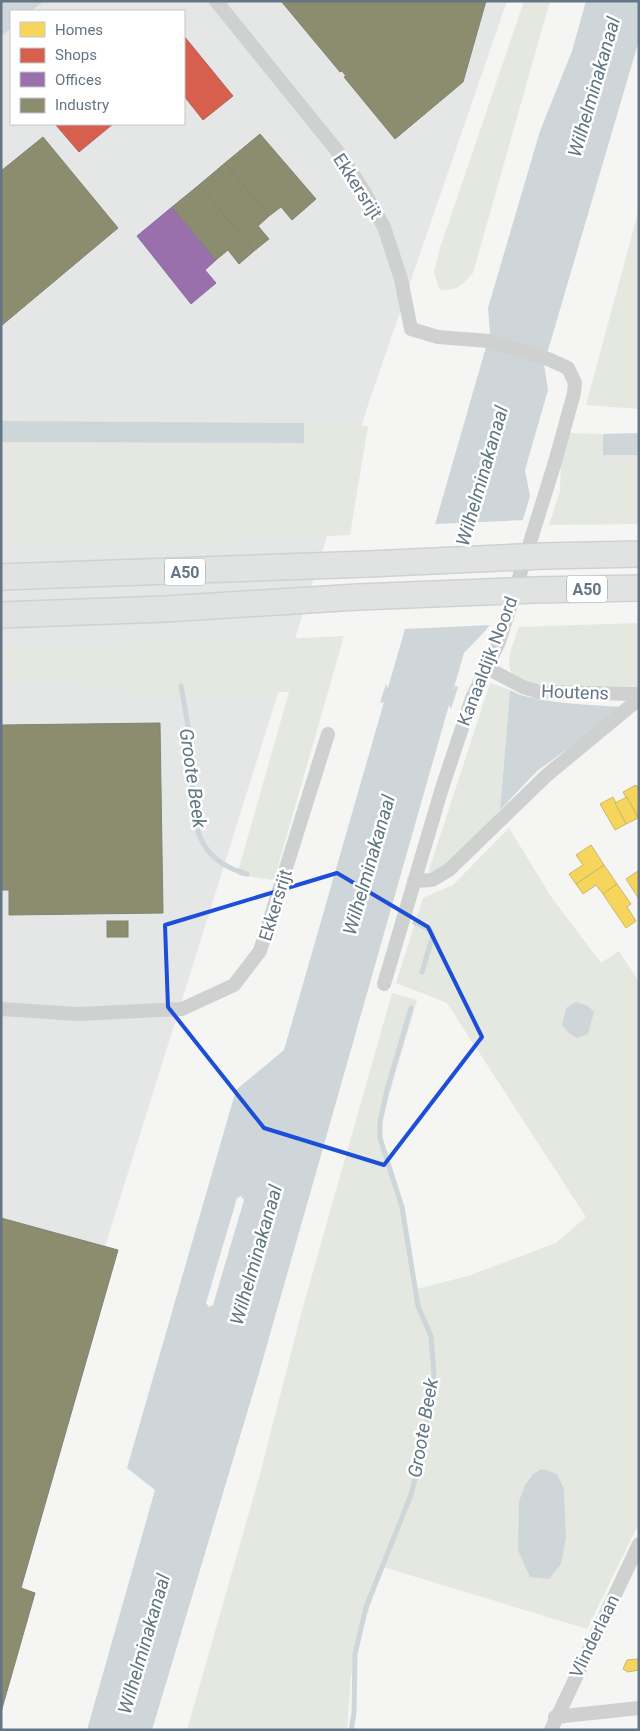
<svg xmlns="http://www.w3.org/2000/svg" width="640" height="1731" viewBox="0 0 640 1731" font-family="Roboto,sans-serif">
  <rect width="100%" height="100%" fill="#f5f5f3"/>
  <path fill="#e5e7e6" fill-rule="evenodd" d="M1,1h506l-139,404 -367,1174zM11,11h173v113h-173z"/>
  <g fill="#e4e8e1" fill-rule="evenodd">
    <path d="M524,1h26l-77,272c-10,11 -18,20 -34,16l-5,-17 6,-24z"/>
    <path d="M639,209v200l-53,-4z"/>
    <path d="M304,423l64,3 -18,109 -191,9 -158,-2v-100l303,1z"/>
    <path d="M568,433l35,1v21h36v69l-90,1 11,-34 1,-33z"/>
    <path d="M639,623v64c-27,-3 -101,5 -120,-6 -3,-1 -6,-6 -8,-9 -6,-12 4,-33 8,-45z"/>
    <path d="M344,636l-70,244 -37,-5 52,-183 -112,4 -36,-2 -58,-9 -82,-5v-34l240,-5z"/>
    <path d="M490,683l20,7 -10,120 -33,37 -26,22 -13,4z"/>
    <path d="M509,828l43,70 49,65 18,-12 20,31v541l-52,106 -204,-62 -25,75 -7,35 -4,53h-160l73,-256 41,-160 91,-321 25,7 -39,133 16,43 15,62 8,51 51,-13 88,-33 30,-26 -139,-214 -51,-20 27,-85 30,-13zM533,1474l31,15 2,49 -47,-37 6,-16z"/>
  </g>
  <g fill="#ced6d9" fill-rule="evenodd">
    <path d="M1,1h43l-13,10h-20v17l-10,8z"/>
    <path d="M586,1h53v39l-95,324 4,26 -23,80 5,26 -36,122 -8,12 -22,23 -11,38 2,-5 3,1 -7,22 -2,-4 -190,668 -107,357h-65l68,-240 -28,-22 109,-378 48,-40 100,-348 -4,1 6,-19 2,4 98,-341 2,1 4,-13 -2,-1 -2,-26 52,-177 32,-80zM241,1196l3,4 -31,105 -4,2 -3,-4 31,-105z"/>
    <path d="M1,421l303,2v20l-303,-1z"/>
    <path d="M639,433v22h-36v-21z"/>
    <path d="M510,690c20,13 84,15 110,17l-21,19 -62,45 -37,39z"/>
    <path d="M576,1002l12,4 6,6 -6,22 -11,4 -7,-4 -8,-9 4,-17z"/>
    <path d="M542,1469l15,5 7,15 2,49 -5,26 -12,15 -19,-2 -12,-27 1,-49 6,-16 8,-11z"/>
  </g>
  <path fill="#f5f5f3" d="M525,520l-29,99 -4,6 -89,4 31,-105z"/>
  <g fill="#f6d55c" stroke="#cab868">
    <path d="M636,785l3,5 -1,28 -15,-26z"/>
    <path d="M613,797l13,27 -11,6 -15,-26z"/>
    <path d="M627,797l11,21 -12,6 -11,-21z"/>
    <path d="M591,845l13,20 -28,19 -7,-10 14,-9 -7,-10z"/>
    <path d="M604,865l13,19 -14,10 -7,-9 -13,9 -7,-10z"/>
    <path d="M638,871l1,2v26l-13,-20z"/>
    <path d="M617,884l14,20 -4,3 9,14 -10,7 -23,-34z"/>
    <path d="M638,1659l1,11 -11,2 -5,-3 4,-9z"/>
  </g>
  <g fill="#d6604d" stroke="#b4665e">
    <path d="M184,36l49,60 -30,24 -19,-24z"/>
    <path d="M55,124h58l-34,28z"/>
  </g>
  <path fill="#9970ab" stroke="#8972a0" d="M172,207l44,53 -11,10 11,13 -25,21 -54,-68z"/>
  <g fill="#8c8c6e" stroke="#808575">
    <path d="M281,1h205l-23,81 -68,57 -51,-62 2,-1 -4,-5 -2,1z"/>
    <path d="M260,134l56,65 -24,21 -11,-13 -12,9 -44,-53z"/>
    <path d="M43,137l75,91 -117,98v-155z"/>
    <path d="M225,163l44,53 -11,10 11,13 -15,12 -55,-66z"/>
    <path d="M199,185l55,66 -15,13 -11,-14 -12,10 -44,-53z"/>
    <path d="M160,723l3,190 -154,2v-25h-8v-165z"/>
    <rect x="107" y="921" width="21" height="16"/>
    <path d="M1,1218l117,32 -97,338 14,5 -34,119z"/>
  </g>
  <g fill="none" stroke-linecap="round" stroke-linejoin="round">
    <g stroke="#ced6d9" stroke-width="5">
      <path d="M181,686c4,23 9,46 10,69 4,52 -7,102 56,119"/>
      <path d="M415,923l14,6 4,6 -11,37"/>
      <path d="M351,1730l3,-17 1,-59 11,-47 45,-112 11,-45 12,-75 -3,-39 -13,-30 -16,-99 -22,-69v-16l7,-32 24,-82"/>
    </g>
    <defs>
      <g id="highway">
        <path d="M544,556l95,-2"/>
        <path d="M1,577l367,-13"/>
        <path d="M535,590l104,-2"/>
        <path d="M1,615l164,-6 193,-12"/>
      </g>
    </defs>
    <use href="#highway" stroke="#d0d1d2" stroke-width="28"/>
    <g stroke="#cfd0d0" stroke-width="14">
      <path d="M216,1l122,151 24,36 22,39 17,52 10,50 27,8 51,4 59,18 20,9 7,15 -1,10 -19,69 -56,180 -27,56 -30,90 -58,196"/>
      <path d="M487,668l36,19 16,5 100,2"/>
      <path d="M414,881l18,-1 17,-10 98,-95 92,-76"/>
      <path d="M1,1009l77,5 104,-5 52,-24 26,-34 68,-217"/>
      <path d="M555,1717l84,-9"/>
      <path d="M551,1730l88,-186"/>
    </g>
    <use href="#highway" stroke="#e1e2e2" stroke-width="25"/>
    <defs>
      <g id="highway-bridge">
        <path d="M368,564l176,-8"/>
        <path d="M358,597l177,-7"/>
      </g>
    </defs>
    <use href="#highway-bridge" stroke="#d0d1d2" stroke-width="28" stroke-linecap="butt"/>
    <use href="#highway-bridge" stroke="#e1e2e2" stroke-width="25"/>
  </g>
  <path fill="none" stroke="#1d4ed8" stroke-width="4" stroke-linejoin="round" d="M337,873l91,54 54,110 -98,128 -120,-37 -96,-121 -3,-82z"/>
  <g text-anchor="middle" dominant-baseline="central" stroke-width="5" stroke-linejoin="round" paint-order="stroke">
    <g fill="#fff" stroke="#929eaa" stroke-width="1">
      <rect x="165" y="558.5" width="40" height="27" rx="4"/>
      <rect x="567" y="575.5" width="40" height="27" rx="4"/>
    </g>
    <g font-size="16" font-weight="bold" fill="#647585">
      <text x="185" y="572">A50</text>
      <text x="587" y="589">A50</text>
    </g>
    <g font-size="18" fill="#647585" stroke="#fff">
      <text transform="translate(358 186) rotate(57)">Ekkersrijt</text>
      <text transform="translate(487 661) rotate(-69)">Kanaaldijk Noord</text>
      <text transform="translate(575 692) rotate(2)">Houtens</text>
      <text transform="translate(275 905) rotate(-73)">Ekkersrijt</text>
      <text transform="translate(594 1636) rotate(-64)">Vlinderlaan</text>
    </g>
    <g font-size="19" font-style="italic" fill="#5f7782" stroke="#fff">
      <text transform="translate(594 87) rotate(-74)">Wilhelminakanaal</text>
      <text transform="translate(482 476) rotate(-74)">Wilhelminakanaal</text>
      <text transform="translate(193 778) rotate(82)">Groote Beek</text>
      <text transform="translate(369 865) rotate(-74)">Wilhelminakanaal</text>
      <text transform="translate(256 1255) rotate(-74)">Wilhelminakanaal</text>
      <text transform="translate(423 1428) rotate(-80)">Groote Beek</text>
      <text transform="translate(144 1644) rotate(-74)">Wilhelminakanaal</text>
    </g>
  </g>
  <rect width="640" height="1731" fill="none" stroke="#647585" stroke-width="5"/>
  <rect x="10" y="10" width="175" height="115" fill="#ffffff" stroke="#c1c8ce"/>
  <rect x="20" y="22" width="25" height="15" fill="#f6d55c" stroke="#c1c8ce"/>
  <text x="55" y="35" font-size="15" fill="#647585">Homes</text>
  <rect x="20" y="48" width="25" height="15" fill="#d6604d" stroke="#c1c8ce"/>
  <text x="55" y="60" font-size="15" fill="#647585">Shops</text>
  <rect x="20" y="72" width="25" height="15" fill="#9970ab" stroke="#c1c8ce"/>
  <text x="55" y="85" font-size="15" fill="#647585">Offices</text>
  <rect x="20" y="98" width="25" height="15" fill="#8c8c6e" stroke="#c1c8ce"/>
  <text x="55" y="110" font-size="15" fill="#647585">Industry</text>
</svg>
